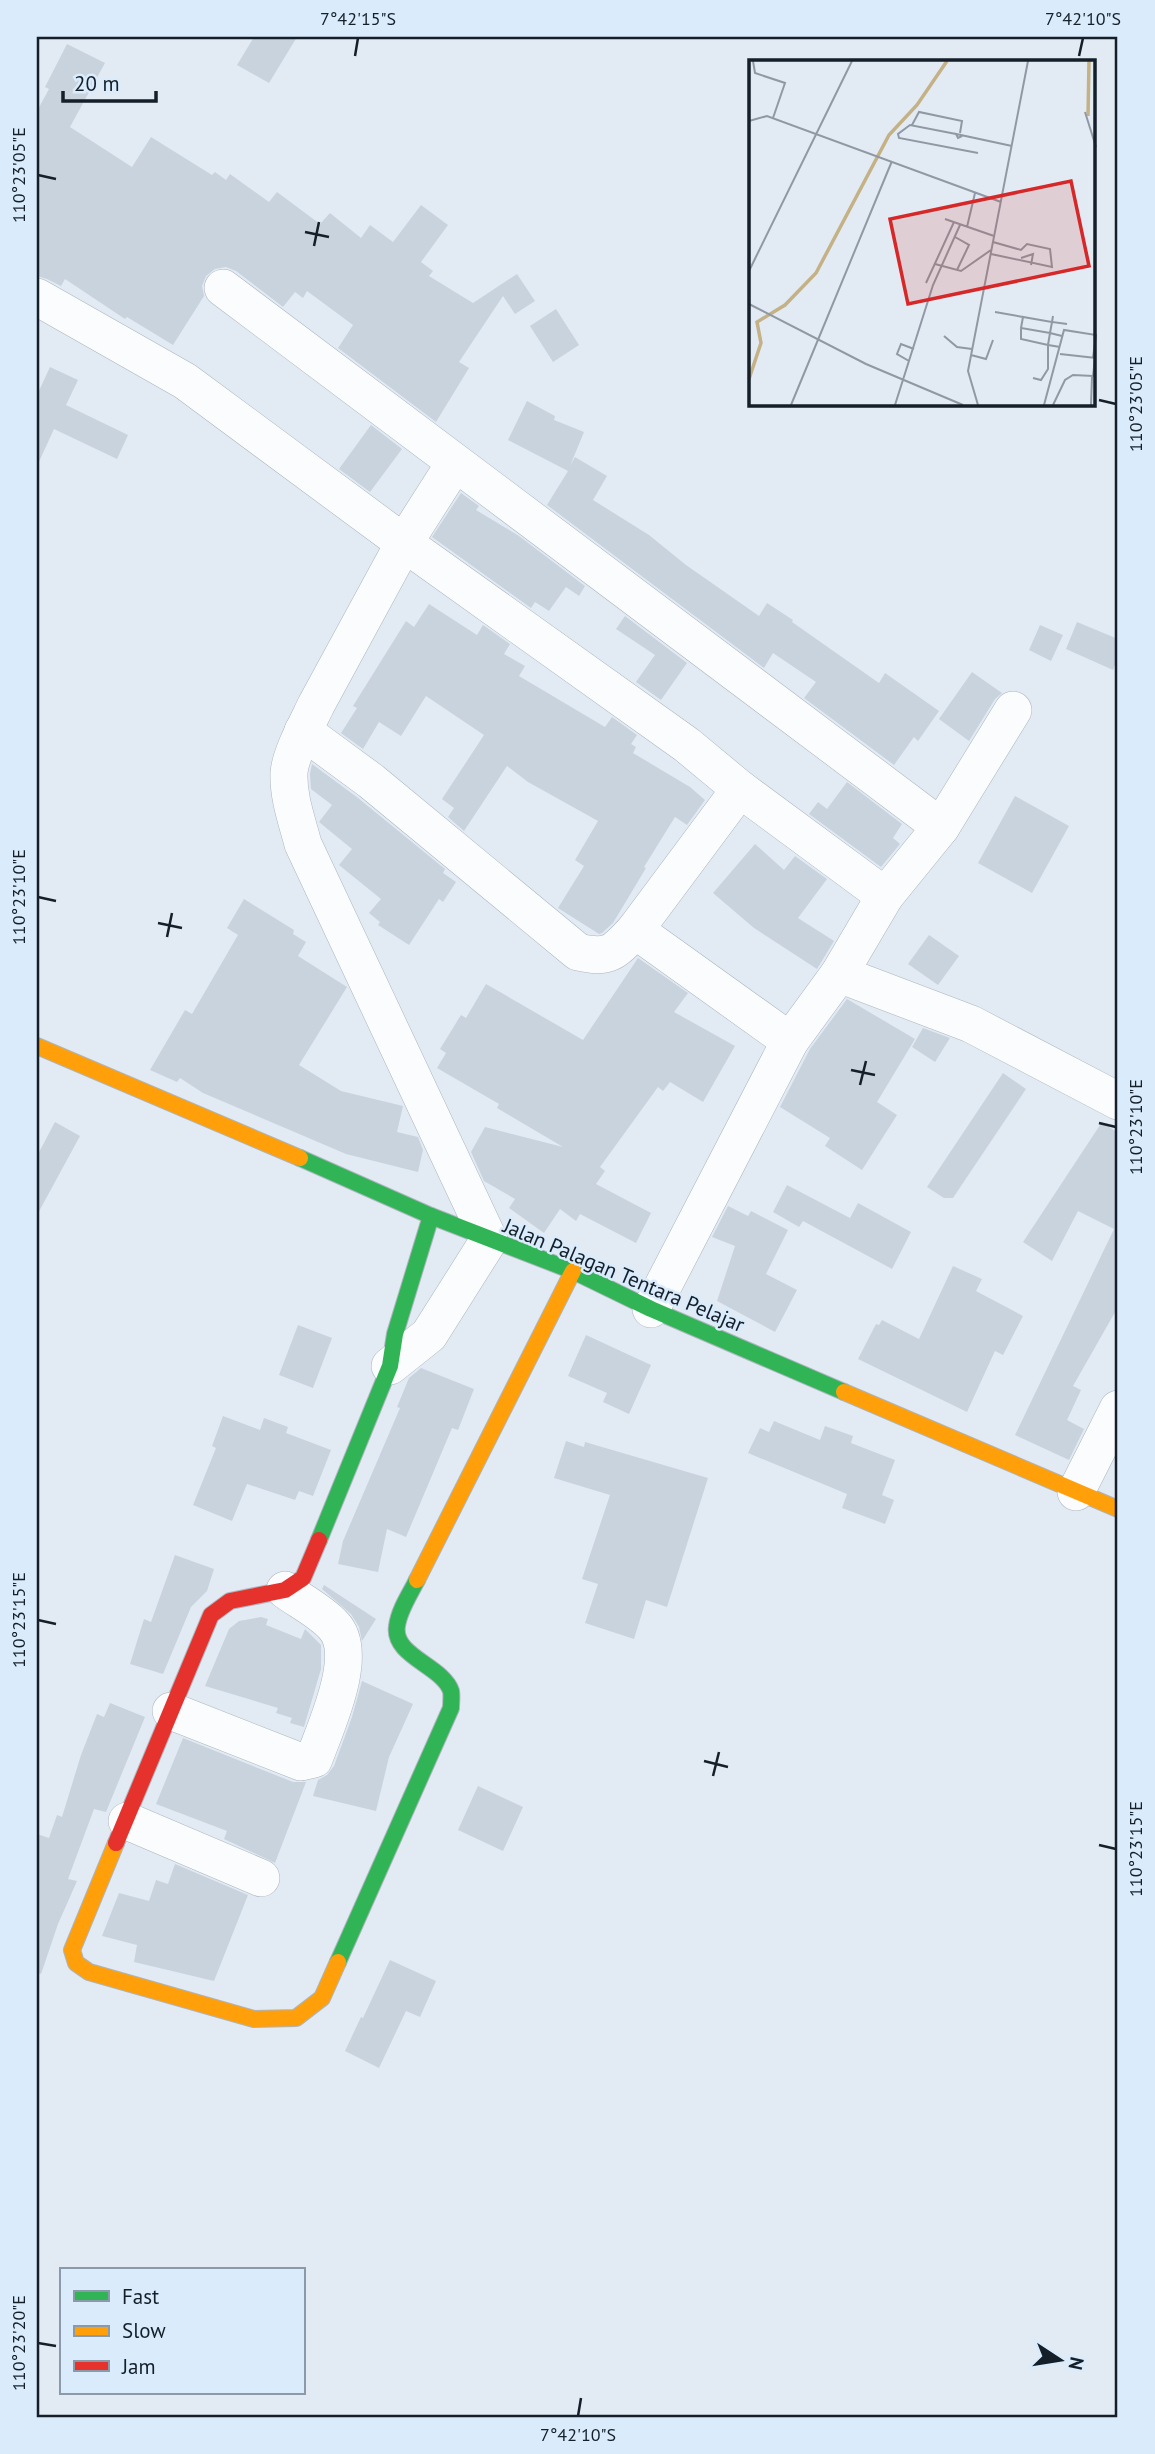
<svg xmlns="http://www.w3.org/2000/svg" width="1155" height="2454" viewBox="0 0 1155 2454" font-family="'PT Sans',sans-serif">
  <rect width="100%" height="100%" fill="#e2ebf4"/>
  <g fill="#c9d3de">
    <path d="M254,37h43l-28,46 -32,-18z"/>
    <path d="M67,44l38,19 -35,64 62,40 19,-30 61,38 3,-3 11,8 4,-6 39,28 8,-10 43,32 10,-11 31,25 9,-13 23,17 28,-37 27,20 -27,37 12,9 -4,5 44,27 44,-29 18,27 -20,13 -12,-18 -44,66 10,6 -33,54 -98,-74 15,-23 -46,-34 -4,7 -8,-6 -12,15 -47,-36 -10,-4 -11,2 -9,7 -4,10 2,10 -31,49 -46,-28 -2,2 -60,-40 -4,7 -14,-7 -10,-3v-165l12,-22 -4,-2z"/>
    <path d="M556,309l23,36 -26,17 -23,-36z"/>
    <path d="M50,367l28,13 -12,25 62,30 -11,24 -63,-30 -17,37v-71z"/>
    <path d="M527,401l28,15 -1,4 30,12 -14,34 5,-9 32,19 -14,24 56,35 37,30 73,51 8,-13 26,17 -1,2 87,61 6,-10 54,38 -21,30 -4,-4 -20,28 -90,-67 12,-16 -43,-29 -9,15 -217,-163 21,-34 -60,-31z"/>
    <path d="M371,425l31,24 -32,43 -31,-23z"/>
    <path d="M461,493l18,13 -3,4 43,26 66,50 -6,10 -13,-9 -17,24 -14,-9 -4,6 -99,-71z"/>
    <path d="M429,604l48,31 6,-10 27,19 -6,10 21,12 -6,10 86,51 7,-10 25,18 -6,9 5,3 -3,6 57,34 15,13 -18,25 -12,-8 -31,50 2,1 -33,55 -11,10 -3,1 -41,-26 26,-42 -9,-6 23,-39 -70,-39 -21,-16 -43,65 -16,-14 6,-9 -12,-9 42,-64 -58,-39 -25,40 -22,-14 -16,27 -22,-16 16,-25 -4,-2 53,-85 8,6z"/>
    <path d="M625,616l62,47 -26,37 -25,-18 19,-27 -39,-26z"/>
    <path d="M1077,622l41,17v18l-5,13 -47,-21z"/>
    <path d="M1040,625l23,10 -12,26 -22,-11z"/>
    <path d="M972,672l30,21 -7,6 -26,42 -30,-22z"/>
    <path d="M312,764l46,34 87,71 -2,4 13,9 -13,20 -4,-3 -30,46 -31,-20 2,-3 -11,-9 12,-14 -42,-34 13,-16 -33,-27 13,-17 -21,-16 -1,-15z"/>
    <path d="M847,782l55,42 -9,14 7,6 -19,23 -72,-53 9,-12 9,7z"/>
    <path d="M1015,796l54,30 -37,67 -54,-30z"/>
    <path d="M755,844l29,26 11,-14 32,23 -29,39 36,23 -17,28 -63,-41 -41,-35z"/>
    <path d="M244,899l50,31 -1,4 13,8 -8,14 49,31 -48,78 42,26 62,15 -6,26 21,5 5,13 -5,22 -72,-18 -143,-61 -23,-15 -3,4 -27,-12 35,-60 7,4 46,-79 -11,-7z"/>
    <path d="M929,935l30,21 -21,29 -30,-21z"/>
    <path d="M638,958l50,35 -14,19 61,34 -32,56 -33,-20 -7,9 -5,-4 -58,80 5,4 -9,13 55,29 -15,30 -56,-29 -4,7 -16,-12 -16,24 -35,-25 6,-9 -31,-18 -13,-29 14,-25 78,20 -66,-39 2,-4 -62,-36 9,-15 -6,-4 21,-34 5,3 20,-34 97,56z"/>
    <path d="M847,999l68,40 -38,63 20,13 -35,55 -37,-24 5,-8 -50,-31 30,-58z"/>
    <path d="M923,1028l27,10 -15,24 -23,-15z"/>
    <path d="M1003,1073l23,16 -73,109h-9l-17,-11z"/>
    <path d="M55,1122l25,14 -43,79v-59z"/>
    <path d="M1102,1122l16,11v174l-45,79 8,4 -14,30 17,9 -15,31 -54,-25 99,-206 -36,-18 -26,50 -29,-19z"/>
    <path d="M787,1185l63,33 8,-15 53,29 -19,37 -89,-48 -4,6 -26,-15z"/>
    <path d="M728,1206l20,10 3,-5 37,19 -22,44 31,16 -22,42 -58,-31 18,-55 -23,-9z"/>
    <path d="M953,1266l29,13 -6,12 47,25 -20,39 -8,-4 -28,61 -109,-53 18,-35 3,1 3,-5 37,19z"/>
    <path d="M298,1325l34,13 -19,50 -34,-13z"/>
    <path d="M586,1335l65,30 -22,49 -26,-12 4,-9 -39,-17z"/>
    <path d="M421,1368l53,21 -16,41 -6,-2 -46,109 -19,-8 -9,43 -40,-8 5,-23 57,-133 -3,-1 12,-29z"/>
    <path d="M223,1416l37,14 4,-12 24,9 -2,6 45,17 -18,46 -14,-5 -4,9 -48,-16 -15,37 -39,-16 23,-57 -4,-2z"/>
    <path d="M774,1421l46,19 5,-14 28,10 -2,7 44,17 -13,35 12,5 -9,24 -43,-16 5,-14 -99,-41 12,-25 9,4z"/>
    <path d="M566,1441l18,6 1,-5 123,36 -41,129 -21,-7 -12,39 -49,-16 13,-39 -16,-5 28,-84 -56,-17z"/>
    <path d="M175,1555l39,14 -7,22 -16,16 -28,67 -33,-10 14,-45 7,3z"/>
    <path d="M324,1585l52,34 -14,22 -3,-14 -8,-13 -29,-25z"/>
    <path d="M261,1617l7,2 -2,6 35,14 4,-10 16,16v24l-17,58 -14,-4 2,-5 -16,-5 2,-5 -73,-22 24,-57 10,-8z"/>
    <path d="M362,1681l51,23 -24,53 -13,54 -63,-15 5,-16 9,-5 7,-9 18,-49z"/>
    <path d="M110,1703l35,14 -39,95 -12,-3 -26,70 9,2 -19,43 -17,50 -4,-1v-139l12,4 8,-23 5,2 19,-62 16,-41 7,3z"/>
    <path d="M183,1738l110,44h13l-31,81 -51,-24 3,-8 -71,-27z"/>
    <path d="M478,1786l45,21 -20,44 -45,-21z"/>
    <path d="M175,1864l73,31 -34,86 -80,-19 3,-17 -35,-9 17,-43 30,8 7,-21 12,4z"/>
    <path d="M390,1960l46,21 -16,36 -14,-6 -27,57 -34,-17 16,-34 2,1z"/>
  </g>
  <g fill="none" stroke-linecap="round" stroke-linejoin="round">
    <defs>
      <g id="street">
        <path d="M223,288l718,539"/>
        <path d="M37,297l148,84 219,162 283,202 53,44 145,107"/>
        <path d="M303,731l68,50 207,171c31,7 36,1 57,-22l105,-141"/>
        <path d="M635,930l155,111"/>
        <path d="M839,974l132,50 147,77"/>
        <path d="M651,1309l139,-268 49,-67 46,-78 56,-69 72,-117"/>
        <path d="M390,1366l39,-31 60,-95 -186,-396c-6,-23 -15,-47 -14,-71 1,-18 19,-51 27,-68l88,-162 51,-80"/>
        <path d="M1076,1492l42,-83"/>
        <path d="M171,1711l130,51 13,-3c11,-31 47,-106 19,-134 -13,-14 -33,-24 -48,-35"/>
        <path d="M127,1821l134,57"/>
      </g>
      <g id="fast">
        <path d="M300,1158l131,58 142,55 78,38 193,83"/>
        <path d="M319,1540l71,-174 5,-32 36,-118"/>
        <path d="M338,1962l113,-254c0,-5 1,-12 0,-17 -8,-25 -59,-35 -54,-65 2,-16 13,-32 20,-46"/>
      </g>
      <g id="slow">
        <path d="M37,1046l263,112"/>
        <path d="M844,1392l274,117"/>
        <path d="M417,1580l156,-309"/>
        <path d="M116,1843l-44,107 4,13 13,9 165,47 42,-1 26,-20 16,-36"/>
      </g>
      <path id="jam" d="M116,1843l95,-228 19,-14 55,-11 18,-12 16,-38"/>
    </defs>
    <use href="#street" stroke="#acb5be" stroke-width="38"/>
    <use href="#fast" stroke="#acb5be" stroke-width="18"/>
    <use href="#slow" stroke="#acb5be" stroke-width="18"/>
    <use href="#jam" stroke="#acb5be" stroke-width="18"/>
    <use href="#street" stroke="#fbfcfd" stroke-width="37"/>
    <use href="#fast" stroke="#30b455" stroke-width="16"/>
    <use href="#slow" stroke="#ff9f0a" stroke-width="16"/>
    <use href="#jam" stroke="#e5322d" stroke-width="16"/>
  </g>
  <path fill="none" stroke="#141f29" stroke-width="2.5" d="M355,56l3,-18M1079,56l4,-18M38,175l18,4M305,232l24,5M314,246l5,-24M1099,400l17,4M38,897l18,4M158,923l24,5M167,937l5,-24M851,1070l24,5M860,1085l6,-24M1099,1123l17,4M38,1620l18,4M704,1761l24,6M713,1776l6,-24M1099,1845l17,4M38,2343l18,3M578,2416l3,-18"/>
  <g text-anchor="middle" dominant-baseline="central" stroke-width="5" stroke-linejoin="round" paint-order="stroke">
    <g font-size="21" fill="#141f29" stroke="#daecfc">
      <text transform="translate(624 1275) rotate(23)">Jalan Palagan Tentara Pelajar</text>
    </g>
  </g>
  <g transform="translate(749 60)">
    <rect width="346" height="346" fill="#e2ebf4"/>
    <path fill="none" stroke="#c5b186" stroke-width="3.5" d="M339,56l1,-55M0,319l12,-36 -4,-21 28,-17 31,-32 73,-138 28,-30 30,-44"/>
    <path fill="none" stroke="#9099a3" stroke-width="2" d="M4,1l2,12 30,10 -12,35M336,52l11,35M0,61l18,-5 234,86M163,65l7,-13 43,9 -2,12M207,74l-46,-9 -12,9 1,4 79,15M213,76l-4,2 -2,-4 56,12M196,159l49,17M218,167l8,-34M206,177l14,8 -12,25M242,194l61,13 -2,-18 -23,-5 -6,6 -28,-8M272,198l12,-4 -2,11M186,204l26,7 30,-21M0,211l103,-210M177,223l28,-61M0,244l117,60 97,41M246,252l28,5M304,256l-1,6 15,2M272,268v11l27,6 2,-12 2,-11 -29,-5 -2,11 29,5 12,3M195,276l13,11 15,2M311,294l36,4M222,295l15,4 7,-19M160,301l-12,-7 4,-10 13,5M284,318l8,2 7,-11v-24l12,2M42,345l101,-244M146,345l38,-120 27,-60M229,345l-10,-34 60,-310M295,345l20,-75 32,5 -3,23M304,345l12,-25 8,-5 20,1 2,-18M342,345l1,-28"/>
    <path fill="#d62828" fill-opacity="0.15" stroke="#d62828" stroke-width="3.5" d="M322,121l18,85 -181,38 -18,-85z"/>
    <rect width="346" height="346" fill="none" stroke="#141f29" stroke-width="3.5"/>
  </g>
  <rect width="1155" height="2454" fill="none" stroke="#daecfc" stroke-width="77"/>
  <rect x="60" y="2268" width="245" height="126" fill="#daecfc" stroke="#8b9aa8" stroke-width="2"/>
  <rect x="74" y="2291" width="35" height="10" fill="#30b455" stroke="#8b9aa8" stroke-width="2"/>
  <text x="122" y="2304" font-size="21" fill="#141f29">Fast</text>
  <rect x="74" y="2326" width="35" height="10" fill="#ff9f0a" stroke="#8b9aa8" stroke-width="2"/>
  <text x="122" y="2338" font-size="21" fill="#141f29">Slow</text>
  <rect x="74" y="2361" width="35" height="10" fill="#e5322d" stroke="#8b9aa8" stroke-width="2"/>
  <text x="122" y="2374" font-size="21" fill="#141f29">Jam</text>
  <g transform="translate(1060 2360) rotate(102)" stroke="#daecfc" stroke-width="5" paint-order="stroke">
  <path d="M0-5L12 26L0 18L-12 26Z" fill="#141f29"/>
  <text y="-10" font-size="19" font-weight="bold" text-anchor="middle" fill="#141f29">N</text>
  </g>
  <path d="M63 91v10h93v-10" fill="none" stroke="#141f29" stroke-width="3.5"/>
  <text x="74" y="91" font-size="21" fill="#141f29" stroke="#daecfc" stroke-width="5" paint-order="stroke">20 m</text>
  <rect x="38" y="38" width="1078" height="2378" fill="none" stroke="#141f29" stroke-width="2.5"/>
  <g font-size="18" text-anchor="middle" fill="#141f29">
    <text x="358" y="25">7°42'15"S</text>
    <text x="1083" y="25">7°42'10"S</text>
    <text transform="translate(19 175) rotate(-90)" y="6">110°23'05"E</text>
    <text transform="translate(1136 404) rotate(-90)" y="6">110°23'05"E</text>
    <text transform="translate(19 897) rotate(-90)" y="6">110°23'10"E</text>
    <text transform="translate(1136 1127) rotate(-90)" y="6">110°23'10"E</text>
    <text transform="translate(19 1620) rotate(-90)" y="6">110°23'15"E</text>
    <text transform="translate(1136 1849) rotate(-90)" y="6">110°23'15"E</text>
    <text transform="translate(19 2343) rotate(-90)" y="6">110°23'20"E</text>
    <text x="578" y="2441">7°42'10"S</text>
  </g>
</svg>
